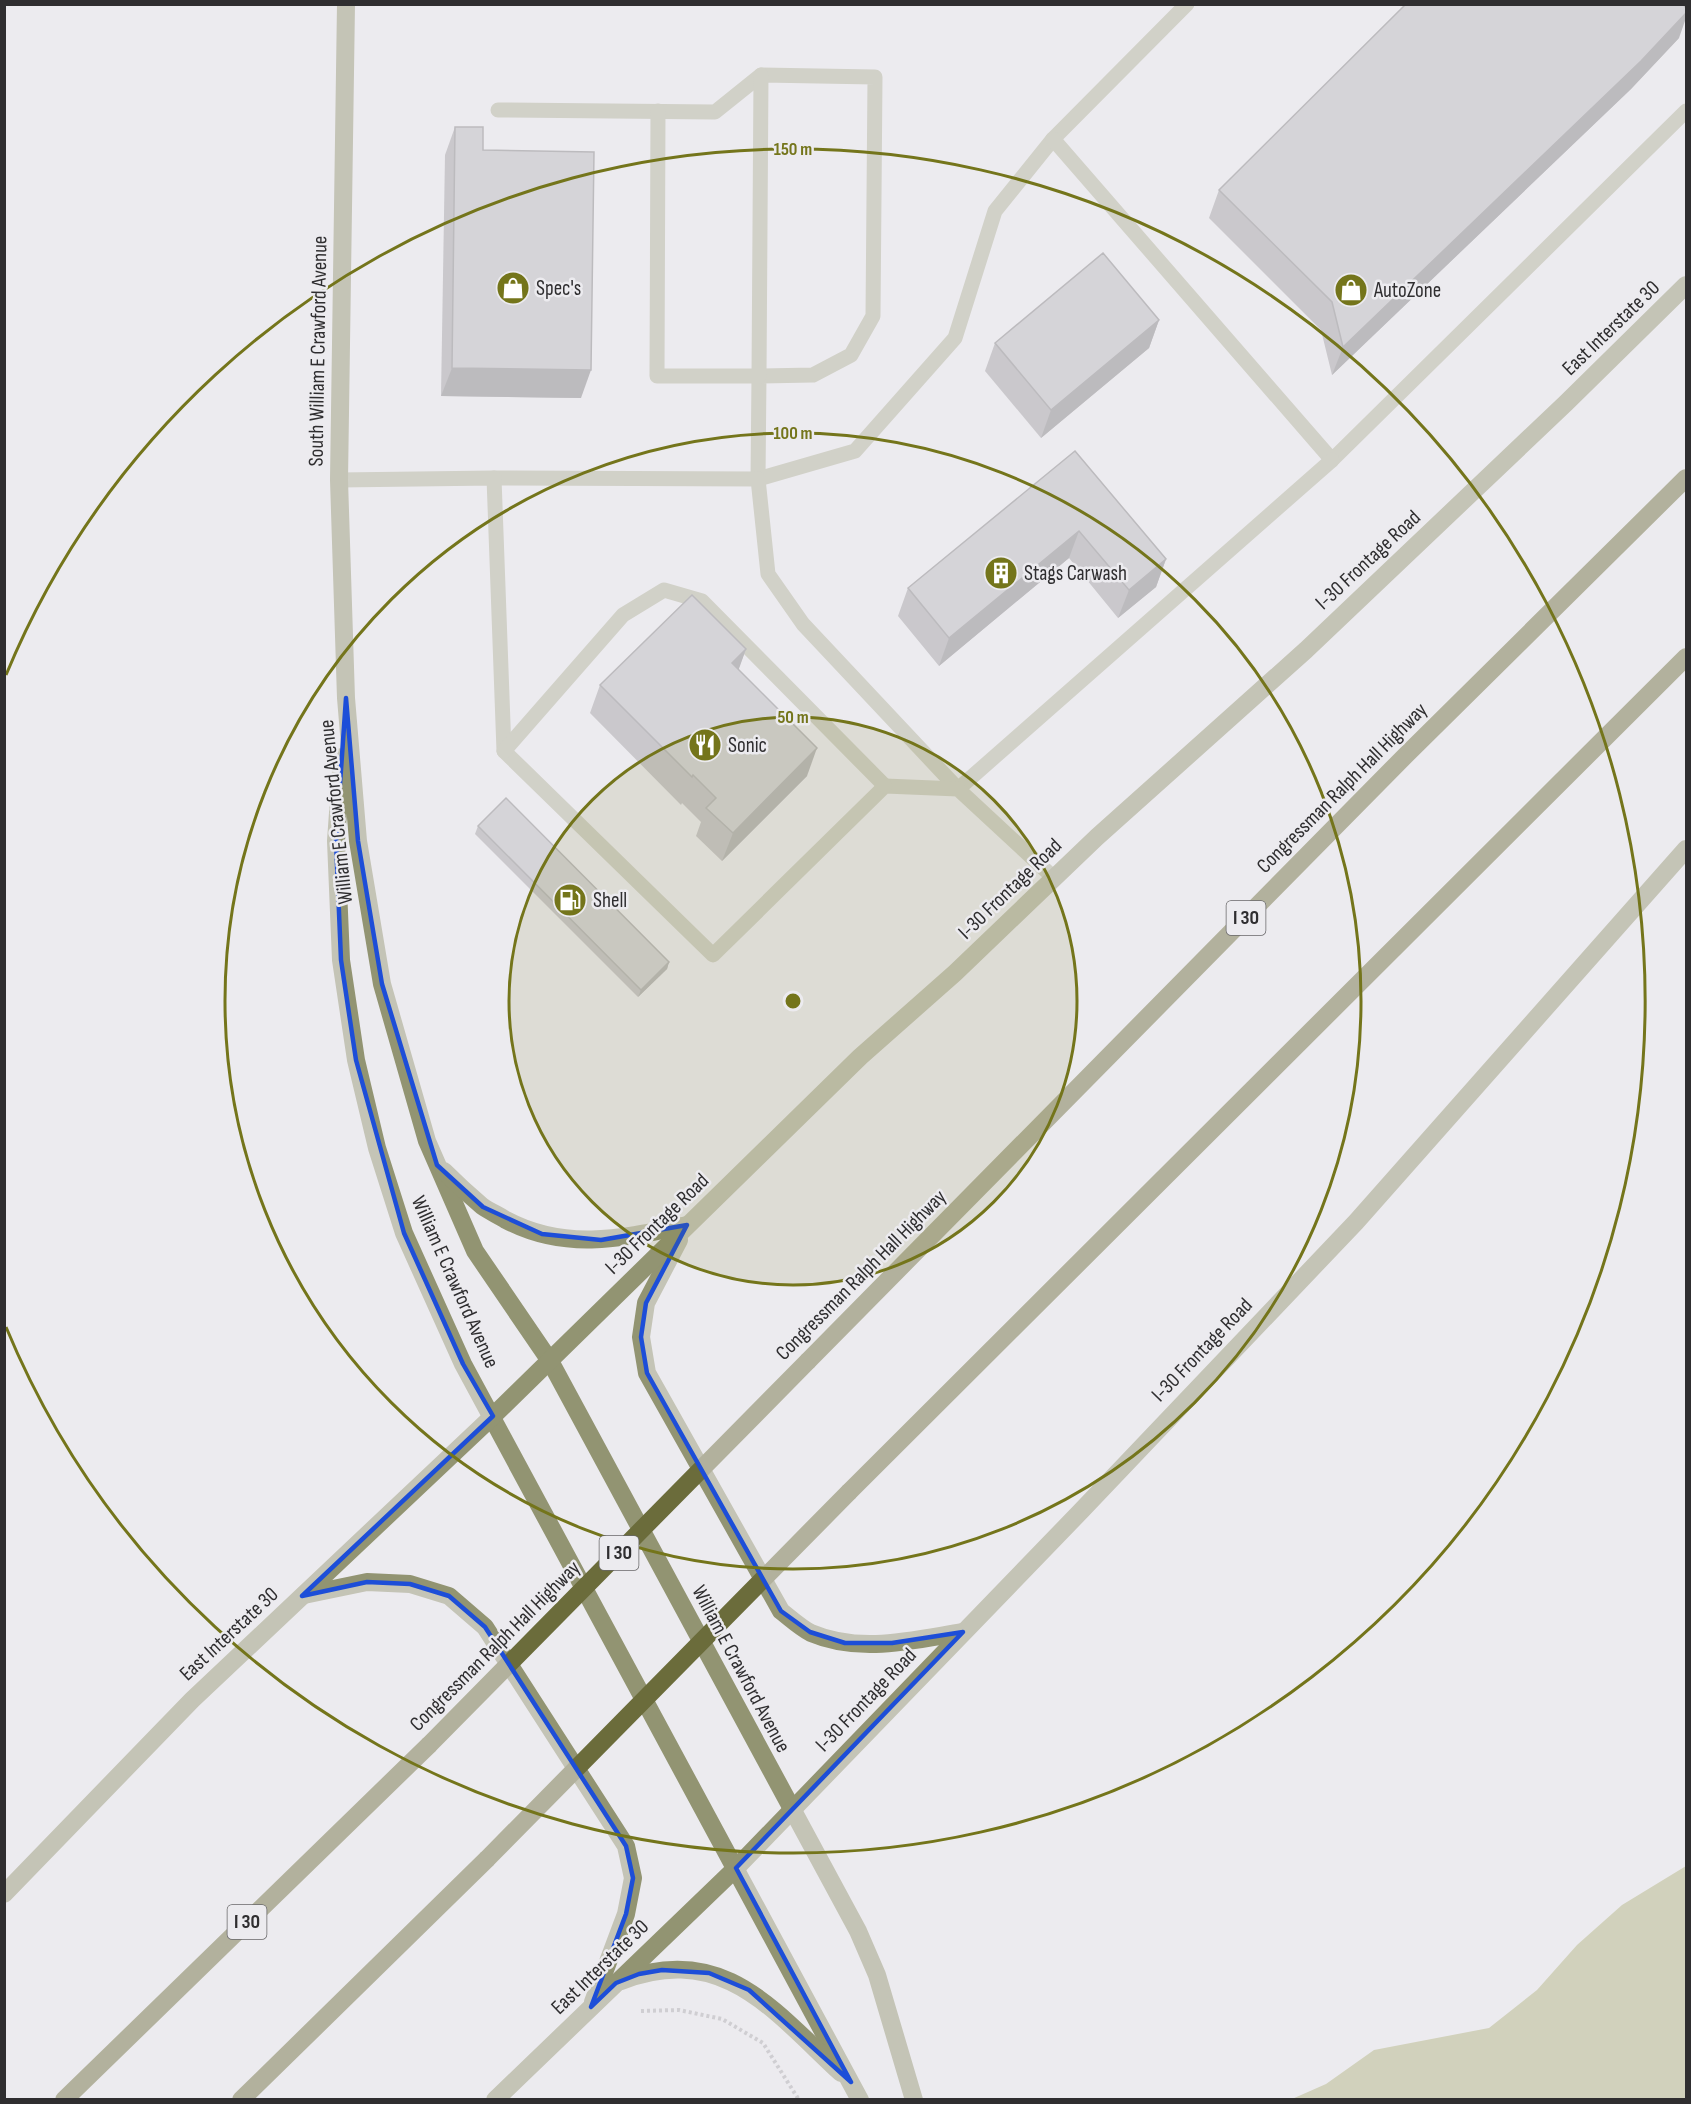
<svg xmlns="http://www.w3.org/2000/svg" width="1691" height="2104" viewBox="0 0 1691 2104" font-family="'Sofia Sans Condensed',sans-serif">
  <rect width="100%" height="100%" fill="#ecebef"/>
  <path fill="#afb27e" d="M1686,1866v233h-394l34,-15 48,-34 115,-22 48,-38 40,-45 45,-40z"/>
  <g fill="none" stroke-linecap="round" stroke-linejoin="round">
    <path stroke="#acabaf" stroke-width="4" stroke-dasharray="3 3" stroke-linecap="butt" d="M641,2011l38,-1 43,9 41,24 36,57"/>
    <g stroke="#afb19a" stroke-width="15">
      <path d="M498,110l217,2 46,-37 114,2 -2,239 -22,39 -38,20 -54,1 -1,103 97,-28 100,-113 40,-127 58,-72 134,-135"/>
      <path d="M658,111l-1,265h102l2,-301"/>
      <path d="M1053,139l279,321 354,-349"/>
      <path d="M494,478l264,1 10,95 35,50 155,165 374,-329"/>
      <path d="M339,480l155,-2 10,273 209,204 172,-169 73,3 96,89"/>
      <path d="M504,751l119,-136 41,-25 38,11 183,185"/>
    </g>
    <g stroke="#929472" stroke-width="18">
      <path d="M346,4l-7,476 7,218 12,143 24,143 45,157 48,110 75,110 308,570 19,44 37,125"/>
      <path d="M342,757l-6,84 5,119 15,100 21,88 27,85 59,131 397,736"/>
      <path d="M444,1171c12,12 25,24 38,35 7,5 16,9 24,14 60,32 118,18 181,5"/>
      <path d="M679,1240l-33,63 -5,34 6,36 134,238c9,7 20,17 30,22 49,21 102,7 152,-1"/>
      <path d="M304,1595l63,-13 43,2 39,12 36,31 141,219 7,32 -7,36 -33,88"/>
      <path d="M4,1894l188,-194 301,-284 367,-359 95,-84 142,-136 209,-187 260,-247 120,-118"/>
      <path d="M621,1981c102,-39 152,29 220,92"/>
      <path d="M495,2100l241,-232 345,-357 275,-289 330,-373"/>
    </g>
    <g stroke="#6b6c3b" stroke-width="18">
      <path d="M808,1361l597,-605 281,-278"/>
      <path d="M849,1492l837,-835"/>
      <path d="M64,2100l365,-355"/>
      <path d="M241,2100l246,-241"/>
    </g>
    <g stroke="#6b6c3b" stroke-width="18">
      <path d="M429,1745l379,-384"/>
      <path d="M487,1859l362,-367"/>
    </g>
  </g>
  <g fill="#9f9ea2">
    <path d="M1679,38l-48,51 -299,286 -11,-45 -112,-112 10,-28z"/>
    <path d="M455,127l28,23 98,248 -140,-2 4,-241z"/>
    <path d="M1159,320l-10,28 -108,90 -56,-67 10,-28z"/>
    <path d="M1075,451l91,108 -10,28 -38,31 -49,-60 -130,108 -41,-50 10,-28z"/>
    <path d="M746,649l-8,21 69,106 -85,85 -26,-25 5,-14 -19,-19 -1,2 -91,-92 10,-28z"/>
    <path d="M478,826l191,136 -2,7 -29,28 -163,-163z"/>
  </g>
  <g fill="#828184">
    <path d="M1686,13v5l-7,20 -48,51 -299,286 11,-28z"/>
    <path d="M1159,320l-10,28 -108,90 10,-28z"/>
    <path d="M452,368l139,2 -10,28 -140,-2z"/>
    <path d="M1079,531l-10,27 -130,108 10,-28z"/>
    <path d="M1166,559l-10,28 -38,31 11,-28z"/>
    <path d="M746,649l-10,28 -4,-14z"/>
    <path d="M817,748l-10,28 -85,85 11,-28z"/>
    <path d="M669,962l-2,7 -29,28 3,-7z"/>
  </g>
  <g fill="#b9b8bc" stroke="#828184" stroke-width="1.5">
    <path d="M1406,4h277l3,4v5l-45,48 -298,286 -11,-45 -113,-112z"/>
    <path d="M455,127h28v23l111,2 -3,218 -139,-2z"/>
    <path d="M1103,253l56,67 -108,90 -56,-67z"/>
    <path d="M1075,451l91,108 -37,31 -50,-59 -130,107 -41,-50z"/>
    <path d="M692,595l54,54 -14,14 85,85 -84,85 -27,-25 10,-10 -23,-23 -1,2 -92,-92z"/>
    <path d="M506,798l163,164 -28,28 -163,-164z"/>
  </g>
  <path d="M0 0H1691V2104H0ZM346,698l12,143 24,143 55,181 46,42 59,27 59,6 86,-15 -41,78 -5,34 6,36 134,238 29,21 35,11h47l71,-11 -227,236 115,214 -102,-92 -40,-17 -47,-3 -23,4 -23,9 -25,24 35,-93 7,-36 -7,-32 -141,-219 -36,-31 -39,-12 -43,-2 -65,14 191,-180 -30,-52 -59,-131 -48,-173 -15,-100 -5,-119z" fill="#ecebef" fill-opacity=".55" fill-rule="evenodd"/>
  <path fill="none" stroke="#1d4ed8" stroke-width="4.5" stroke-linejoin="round" d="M346,698l12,143 24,143 55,181 46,42 59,27 59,6 86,-15 -41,78 -5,34 6,36 134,238 29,21 35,11h47l71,-11 -227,236 115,214 -102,-92 -40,-17 -47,-3 -23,4 -23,9 -25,24 35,-93 7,-36 -7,-32 -141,-219 -36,-31 -39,-12 -43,-2 -65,14 191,-180 -30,-52 -59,-131 -48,-173 -15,-100 -5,-119z"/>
  <circle cx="793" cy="1001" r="284" fill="#74751b" fill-opacity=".12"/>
  <g fill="none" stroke="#74751b" stroke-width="3">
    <circle cx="793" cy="1001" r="284"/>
    <circle cx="793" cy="1001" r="568"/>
    <path d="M6 675A852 852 0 1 1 6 1327"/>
  </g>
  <defs>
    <symbol id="shop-disc" viewBox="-11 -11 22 22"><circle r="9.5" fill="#74751b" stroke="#ecebef"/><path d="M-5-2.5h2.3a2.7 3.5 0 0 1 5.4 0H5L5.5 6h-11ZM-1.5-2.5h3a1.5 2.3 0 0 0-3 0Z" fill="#fff"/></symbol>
    <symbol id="building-disc" viewBox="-11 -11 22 22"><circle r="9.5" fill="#74751b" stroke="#ecebef"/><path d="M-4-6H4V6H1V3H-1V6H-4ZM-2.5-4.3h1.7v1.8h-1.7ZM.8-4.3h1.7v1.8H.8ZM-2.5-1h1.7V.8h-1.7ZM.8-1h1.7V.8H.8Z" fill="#fff"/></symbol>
    <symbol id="restaurant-disc" viewBox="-11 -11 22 22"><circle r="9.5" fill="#74751b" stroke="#ecebef"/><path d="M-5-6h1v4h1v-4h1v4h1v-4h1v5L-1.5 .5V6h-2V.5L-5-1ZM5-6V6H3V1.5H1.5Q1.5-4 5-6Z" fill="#fff"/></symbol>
    <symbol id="fuel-disc" viewBox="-11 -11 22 22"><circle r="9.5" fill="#74751b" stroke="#ecebef"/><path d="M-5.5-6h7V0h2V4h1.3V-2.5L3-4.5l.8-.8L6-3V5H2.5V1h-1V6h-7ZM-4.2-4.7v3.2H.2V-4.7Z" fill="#fff"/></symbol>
  </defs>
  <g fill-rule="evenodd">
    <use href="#shop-disc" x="494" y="269" width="38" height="38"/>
    <use href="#shop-disc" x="1332" y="271" width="38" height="38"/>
    <use href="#building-disc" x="982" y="554" width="38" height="38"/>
    <use href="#restaurant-disc" x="686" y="726" width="38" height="38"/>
    <use href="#fuel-disc" x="551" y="881" width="38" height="38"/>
  </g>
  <g text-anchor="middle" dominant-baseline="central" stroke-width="5" stroke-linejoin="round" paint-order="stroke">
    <g fill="#ecebef" stroke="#686769" stroke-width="1.5">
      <rect x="1226.5" y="901" width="39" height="34" rx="4.5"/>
      <rect x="599.5" y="1536" width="39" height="34" rx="4.5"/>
      <rect x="227.5" y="1905" width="39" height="34" rx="4.5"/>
    </g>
    <g font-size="20" font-weight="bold" fill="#2f2e30">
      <text x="1246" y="918">I 30</text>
      <text x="619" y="1553">I 30</text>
      <text x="247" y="1922">I 30</text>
    </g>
    <g font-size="21" fill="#2f2e30" stroke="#ecebef" text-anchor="start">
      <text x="536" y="288">Spec's</text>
      <text x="1374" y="290">AutoZone</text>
      <text x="1024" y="573">Stags Carwash</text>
      <text x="728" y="745">Sonic</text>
      <text x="593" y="900">Shell</text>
    </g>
    <g font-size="21" fill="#2f2e30" stroke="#ecebef">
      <text transform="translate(1611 328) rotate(-44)">East Interstate 30</text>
      <text transform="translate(318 351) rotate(-89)">South William E Crawford Avenue</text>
      <text transform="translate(1368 560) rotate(-43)">I-30 Frontage Road</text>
      <text transform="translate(1342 788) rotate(-45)">Congressman Ralph Hall Highway</text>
      <text transform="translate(336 812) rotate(-96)">William E Crawford Avenue</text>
      <text transform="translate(1010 889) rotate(-44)">I-30 Frontage Road</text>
      <text transform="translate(657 1224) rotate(-44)">I-30 Frontage Road</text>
      <text transform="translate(861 1275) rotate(-45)">Congressman Ralph Hall Highway</text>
      <text transform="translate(455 1282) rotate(66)">William E Crawford Avenue</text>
      <text transform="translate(1202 1350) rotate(-46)">I-30 Frontage Road</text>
      <text transform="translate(229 1634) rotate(-43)">East Interstate 30</text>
      <text transform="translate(495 1646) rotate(-45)">Congressman Ralph Hall Highway</text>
      <text transform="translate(741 1669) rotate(62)">William E Crawford Avenue</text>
      <text transform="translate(866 1700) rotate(-46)">I-30 Frontage Road</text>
      <text transform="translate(600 1967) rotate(-44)">East Interstate 30</text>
    </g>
  </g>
  <circle cx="793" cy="1001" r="9" fill="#74751b" stroke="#ecebef" stroke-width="3"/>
  <g font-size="18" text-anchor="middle" font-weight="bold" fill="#74751b" stroke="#ecebef" stroke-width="5" stroke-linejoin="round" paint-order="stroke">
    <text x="793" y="155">150 m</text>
    <text x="793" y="439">100 m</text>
    <text x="793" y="723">50 m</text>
  </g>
  <rect width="1691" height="2104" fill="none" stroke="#2f2e30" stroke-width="12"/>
</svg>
